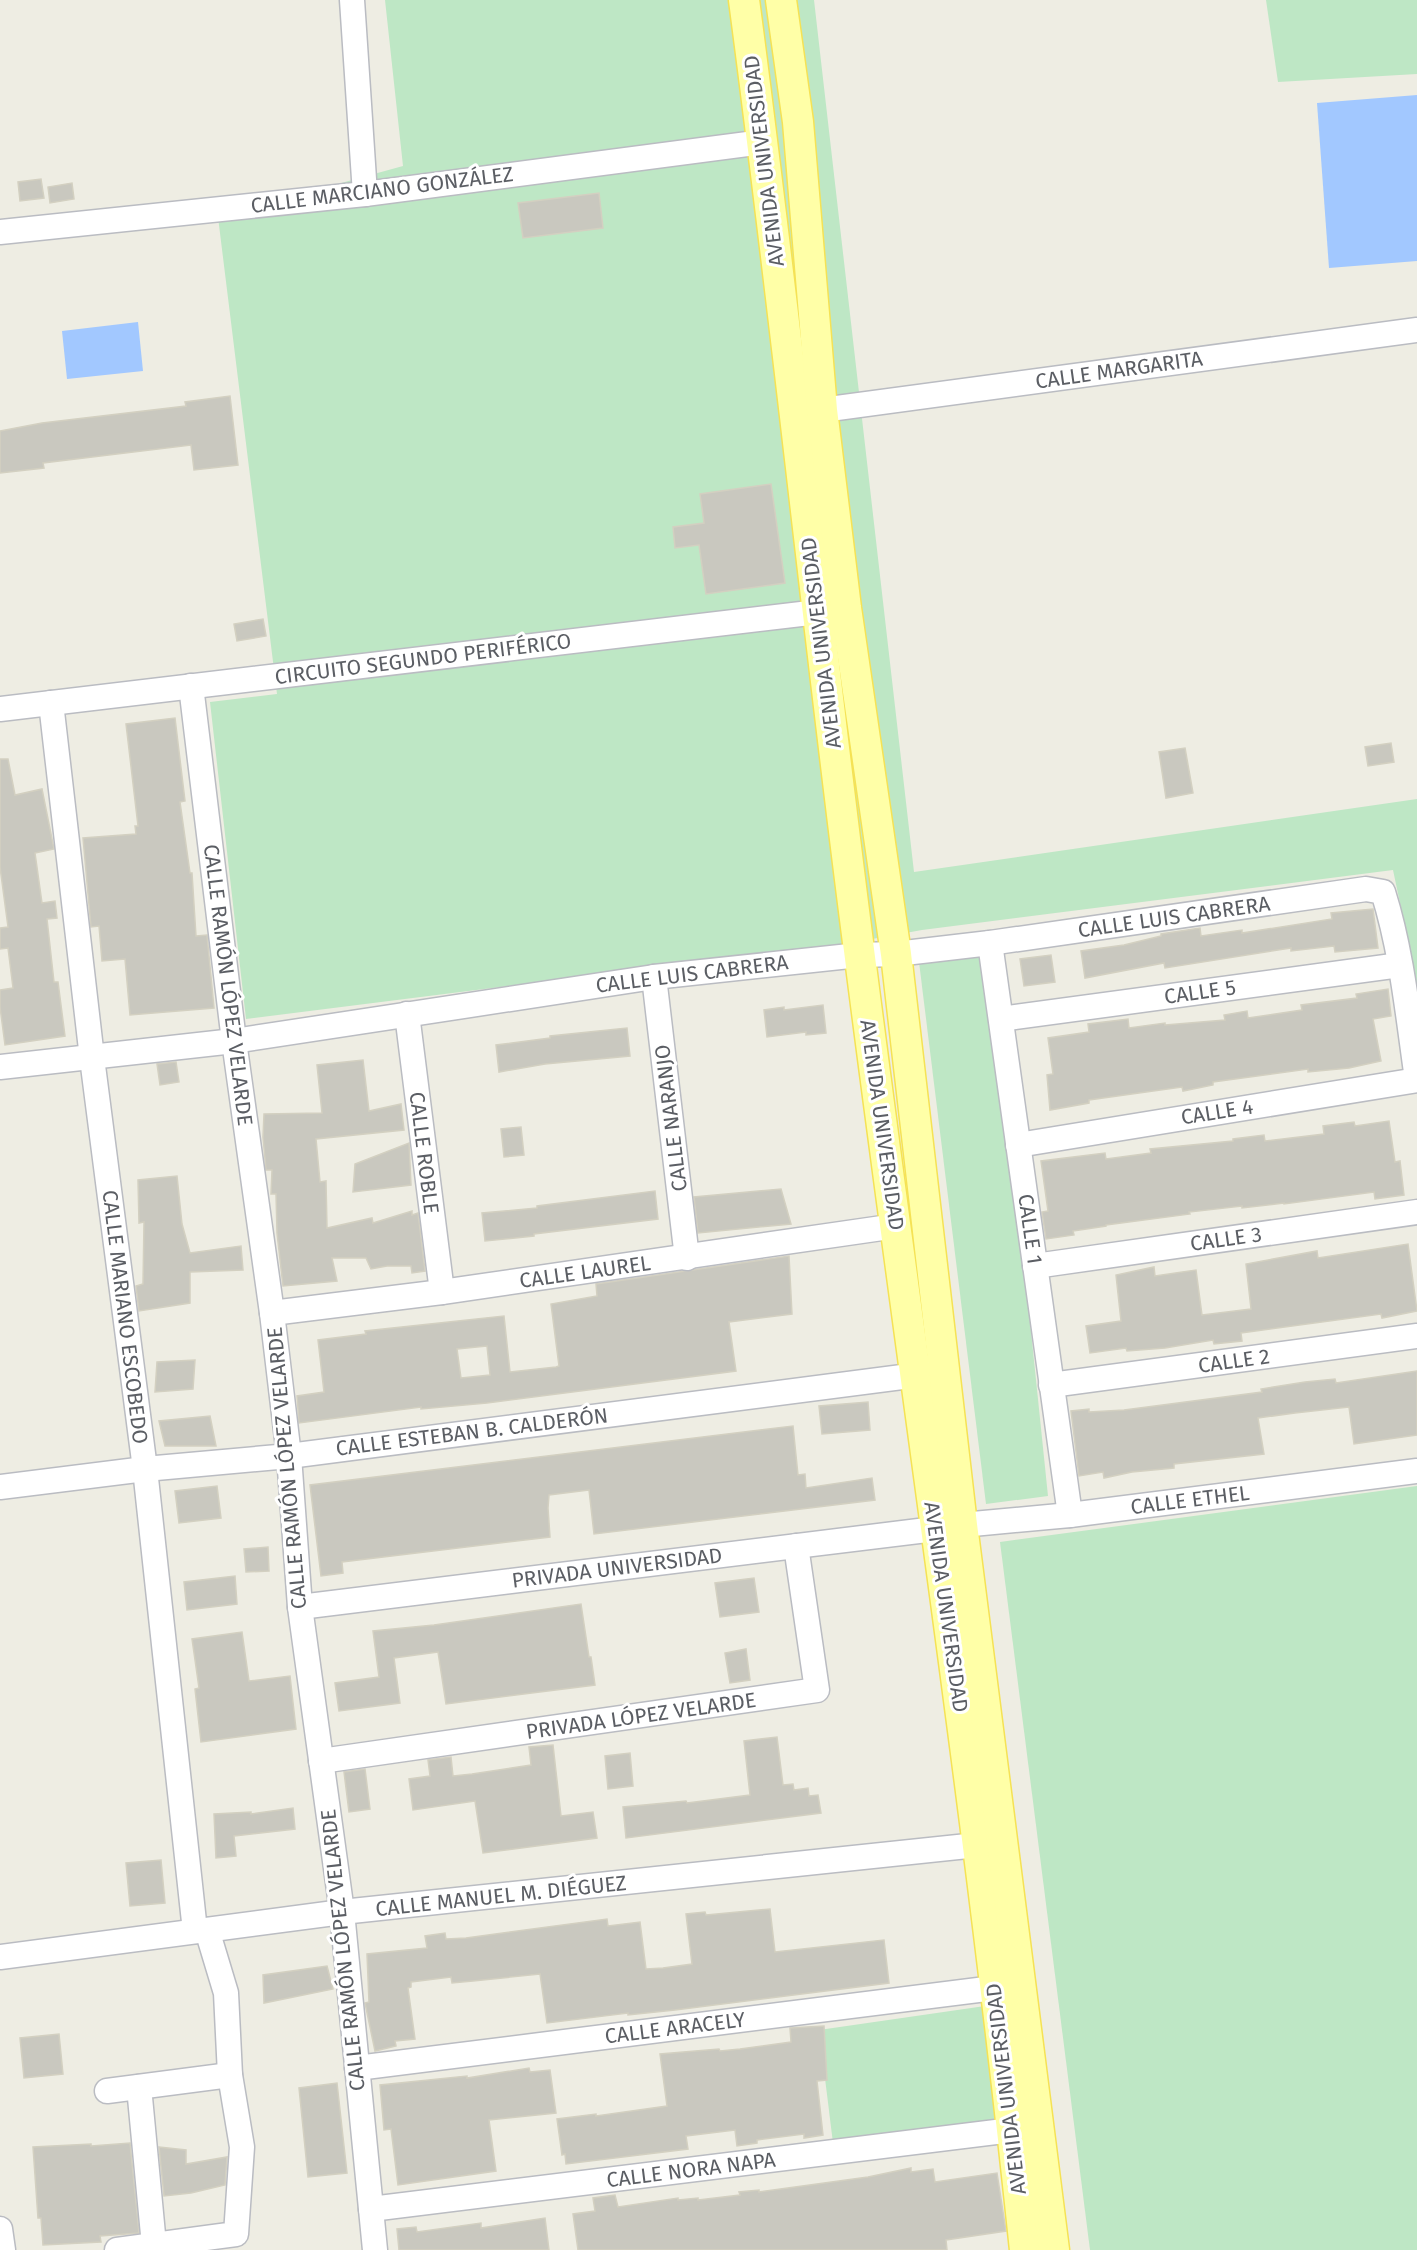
<svg xmlns="http://www.w3.org/2000/svg" width="1417" height="2250" viewBox="0 0 1417 2250" font-family="'Fira Sans',sans-serif">
  <rect width="100%" height="100%" fill="#eeede3"/>
  <g fill="#bee7c5">
    <path d="M385,0h429l100,872 503,-73v226l-17,-122 -7,-33 -471,60 -72,13 -604,76 -36,-317 67,-8 -59,-477 185,-51z"/>
    <path d="M1266,0h151v74l-139,8z"/>
    <path d="M983,952l37,273 28,271 -62,8 -67,-542z"/>
    <path d="M1417,1486v764h-327l-90,-708z"/>
    <path d="M985,2006l18,114 -170,23 -14,-113z"/>
  </g>
  <g fill="#a2c8ff">
    <path d="M1417,95v166l-88,7 -12,-165z"/>
    <path d="M138,322l5,49 -76,8 -5,-48z"/>
  </g>
  <g fill="#c9c8bf" stroke="#d3d0c1" stroke-width="1.5" fill-rule="evenodd">
    <path d="M41,179l3,19 -24,3 -2,-19z"/>
    <path d="M72,183l2,16 -24,4 -2,-16z"/>
    <path d="M599,193l4,35 -80,10 -5,-35z"/>
    <path d="M230,396l8,69 -44,5 -3,-25 -148,18 1,5 -44,5v-42l42,-8 144,-17 -1,-4z"/>
    <path d="M771,484l14,99 -79,11 -7,-49 -24,3 -2,-21 31,-4 -4,-29z"/>
    <path d="M263,619l3,17 -29,5 -3,-17z"/>
    <path d="M175,718l10,83 -5,1 10,71h2l4,63 11,-1 7,73 -84,7 -5,-56 -23,2 -3,-35 -8,1 -8,-89 53,-4 -1,-8h3l-12,-102z"/>
    <path d="M1391,743l3,19 -26,4 -3,-19z"/>
    <path d="M1185,748l8,45 -27,5 -7,-46z"/>
    <path d="M0,759h8l7,36 27,-6 12,60 -19,4 7,50 13,-2 2,17 -10,1 7,63h4l7,54 -60,9 -5,-38v-17l13,-2 -5,-40 -8,1v-21l8,-1 -8,-60z"/>
    <path d="M1373,909l5,39 -43,4 -1,-6 -43,5v-3l-126,20 -1,-5 -79,15 -4,-27 43,-6 37,-9v-2l39,-6 1,8 41,-6v3l90,-14 -1,-6z"/>
    <path d="M1051,955l4,27 -31,4 -4,-27z"/>
    <path d="M1388,989l3,27 -18,3 8,42 -32,7 -41,4v-3l-95,13v3l-30,6 -1,-4 -43,6 -50,7v3l-39,7 -3,-35 6,-1 -5,-36 41,-6 -1,-8 40,-5 1,9 36,-5v2l60,-5 -1,-5 23,-4 1,7 54,-8 -1,-5 56,-7 -1,-4z"/>
    <path d="M823,1005l3,28 -20,2v-3l-39,5 -3,-27 20,-3v3z"/>
    <path d="M627,1028l3,28 -85,8 -46,8 -3,-27 54,-7v-2z"/>
    <path d="M363,1060l6,51 32,-7 3,26 -88,9 4,43 6,-1 1,47 45,-10 1,5 39,-12v4l6,-2 7,58 -13,2 -1,-7h-24l-16,3 -5,-11h-34l5,23 -54,5 -6,-53 -1,-39h-5l1,-24h-6l-3,-33 1,-23 58,-1 -5,-48z"/>
    <path d="M176,1062l3,20 -19,3 -3,-21z"/>
    <path d="M1389,1121l6,41 5,-1 4,34 -29,4 -1,-7 -90,12v-1l-42,5v-2l-53,6 1,2 -84,11v1l-33,5 1,4 -28,4 -4,-27 6,-1 -7,-50 64,-8 1,6 45,-6 -1,-4 83,-8v-2l31,-4 1,6 59,-7 -1,-8 31,-4 1,4z"/>
    <path d="M521,1127l3,28 -20,2 -3,-28z"/>
    <path d="M409,1143l2,42 -58,7 2,-28z"/>
    <path d="M177,1176l5,48 8,29 51,-7 2,24 -53,2v31l-51,8 -3,-25 7,-2 1,-62 -5,1 -1,-43z"/>
    <path d="M781,1189l10,35 -93,9 -4,-36z"/>
    <path d="M655,1191l3,28 -124,15v2l-49,5 -3,-28 55,-5v-2z"/>
    <path d="M1408,1244l9,67 -35,7 -1,-4 -140,19 1,8 -28,3 -1,-4 -48,8 -38,3 -1,-3 -36,5 -4,-27 35,-5 -5,-46 38,-8 1,9 41,-6 6,45 49,-6 -5,-45 71,-13 1,7z"/>
    <path d="M789,1256l3,58 -63,8 7,49 -249,32 -66,6v-2l-122,16 -2,-27 27,-4 -6,-52 48,-6 -1,-3 139,-15 6,56 46,-5 3,-1 -8,-62 46,-8 -1,-12zM487,1346l3,29 -29,3 -4,-29z"/>
    <path d="M195,1360l-2,29 -38,3 2,-30z"/>
    <path d="M1417,1371v64l-63,9 -5,-37 -54,6 -37,5 6,36 -90,10v4l-42,4 -28,6 -1,-6 -24,4 -8,-65 18,-2v3l35,-2 138,-18 -1,-3 44,-7 30,-3 1,4z"/>
    <path d="M868,1402l2,28 -48,4 -3,-28z"/>
    <path d="M210,1416l6,30h-51l-6,-25z"/>
    <path d="M793,1426l5,49 7,-1 1,14 66,-10 3,22 -281,34 -5,-44 -40,5 -1,13 2,29 -208,25 1,11 -22,3 -11,-91z"/>
    <path d="M217,1486l4,32 -42,5 -4,-32z"/>
    <path d="M268,1547l1,24 -23,1 -2,-23z"/>
    <path d="M235,1576l2,28 -50,6 -3,-28z"/>
    <path d="M754,1578l5,34 -39,5 -5,-34z"/>
    <path d="M581,1604l8,53h2l4,28 -149,19 -8,-52 -44,6 6,45 -61,8 -4,-28 44,-6 -6,-46 61,-6z"/>
    <path d="M242,1632l7,49 41,-5 6,53 -95,13 -6,-53 4,-1 -7,-49z"/>
    <path d="M746,1649l4,31 -20,3 -5,-30z"/>
    <path d="M777,1737l6,48 10,-1 1,6 14,-2 1,8 9,-1 3,18 -195,25 -3,-31 63,-6 1,2 63,-8 -6,-54z"/>
    <path d="M553,1745l8,71 32,-4 4,26 -114,15 -8,-52 -62,9 -4,-31 21,-3 -2,-16 23,-3 2,19 19,-2 59,-9 -2,-18z"/>
    <path d="M630,1753l3,33 -25,3 -3,-33z"/>
    <path d="M365,1769l5,40 -21,3 -5,-40z"/>
    <path d="M293,1808l2,21 -61,7 2,20 -20,2 -2,-44 37,-2v2z"/>
    <path d="M161,1860l4,43 -35,3 -4,-43z"/>
    <path d="M770,1909l5,43 109,-12 5,43 -214,27 -47,5v-2l-81,10 -7,-49 -67,7 -21,2 -1,-6 -40,5v5l-3,1 7,51 -20,2 1,5 -21,5 -10,-48 4,-1 -2,-48 60,-6 -2,-12 20,-3 1,6 20,-1 141,-19 1,7 32,-4 6,47 17,-1 29,-4 -6,-50 19,-2 1,3z"/>
    <path d="M327,1966l6,23 -69,14 -1,-28z"/>
    <path d="M824,2026l3,54 -10,1 6,54 -19,3v-4l-47,6v3l-20,3 -2,-16 -49,6 2,13 -122,15 -1,-10 -3,1 -5,-36 39,-5v2l71,-10 -7,-52 59,-5 1,2 20,-2 51,-7 -1,-14z"/>
    <path d="M59,2034l4,40 -39,4 -4,-40z"/>
    <path d="M529,2068l1,4 20,-2 6,43 -67,7 7,51 -98,14 -7,-56 -7,1 -4,-45 87,-9v2z"/>
    <path d="M337,2083l10,90 -39,4 -9,-89z"/>
    <path d="M130,2143l9,90 -39,3 1,6 -58,3 -2,-27h-3l-5,-71 58,-3v2z"/>
    <path d="M159,2147l27,3v14l41,-7 -2,28 -34,8 -27,3z"/>
    <path d="M911,2168v4l22,-3 2,13 62,-9 9,58 -60,9 1,10h-369l-5,-36 22,-3 -2,-13 22,-3 3,12 60,-9v2l20,-2v2l42,-5 -1,-3 20,-2v2l109,-15z"/>
    <path d="M545,2218l4,32h-150l-2,-21 19,-2 1,5 64,-9v5z"/>
  </g>
  <g fill="none" stroke-linecap="round" stroke-linejoin="round">
    <defs>
      <g id="minor">
        <path d="M352,0l13,194"/>
        <path d="M0,232l365,-38 398,-52"/>
        <path d="M822,410l595,-80"/>
        <path d="M191,686l43,355 38,272 17,143 11,151 42,305 33,338"/>
        <path d="M51,703l41,355 53,411 50,462"/>
        <path d="M0,709l835,-99"/>
        <path d="M990,943l80,572"/>
        <path d="M654,977l33,281"/>
        <path d="M407,1014l35,278"/>
        <path d="M1001,1019l399,-54"/>
        <path d="M0,1067l234,-26 420,-64 205,-22 37,-1 94,-11 376,-54 17,3c19,60 25,125 34,187"/>
        <path d="M1018,1145l399,-65"/>
        <path d="M1035,1266l382,-54"/>
        <path d="M272,1313l170,-21 454,-66"/>
        <path d="M1051,1385l366,-49"/>
        <path d="M0,1487l145,-18 144,-13 644,-83"/>
        <path d="M962,1525l108,-10 347,-44"/>
        <path d="M300,1607l635,-78"/>
        <path d="M321,1761l496,-71 -21,-144"/>
        <path d="M0,1957l342,-45 654,-69"/>
        <path d="M357,2068l637,-80"/>
        <path d="M139,2087l15,158"/>
        <path d="M107,2091l123,-16"/>
        <path d="M371,2209l641,-79"/>
        <path d="M0,2229l3,21"/>
        <path d="M117,2250l119,-16 6,-87 -12,-72 -4,-82 -19,-63"/>
      </g>
      <g id="major">
        <path d="M744,0c42,316 74,634 115,950 55,433 121,866 166,1300"/>
        <path d="M781,0l17,122 24,288 24,198 50,346 66,571 92,725"/>
      </g>
    </defs>
    <use href="#minor" stroke="#babcc2" stroke-width="27"/>
    <use href="#major" stroke="#f5e255" stroke-width="33"/>
    <use href="#minor" stroke="#fff" stroke-width="24"/>
    <use href="#major" stroke="#ffffa7" stroke-width="30"/>
  </g>
  <g text-anchor="middle" dominant-baseline="central" stroke-width="6" stroke-linejoin="round" paint-order="stroke">
    <g font-size="21" fill="#5b5e64" stroke="#fff">
      <text transform="translate(764 161) rotate(-97)">AVENIDA UNIVERSIDAD</text>
      <text transform="translate(382 190) rotate(-7)">CALLE MARCIANO GONZÁLEZ</text>
      <text transform="translate(1119 370) rotate(-8)">CALLE MARGARITA</text>
      <text transform="translate(821 643) rotate(-97)">AVENIDA UNIVERSIDAD</text>
      <text transform="translate(423 659) rotate(-7)">CIRCUITO SEGUNDO PERIFÉRICO</text>
      <text transform="translate(1174 917) rotate(-8)">CALLE LUIS CABRERA</text>
      <text transform="translate(692 974) rotate(-7)">CALLE LUIS CABRERA</text>
      <text transform="translate(228 985) rotate(83)">CALLE RAMÓN LÓPEZ VELARDE</text>
      <text transform="translate(1200 992) rotate(-8)">CALLE 5</text>
      <text transform="translate(1217 1112) rotate(-9)">CALLE 4</text>
      <text transform="translate(671 1118) rotate(-97)">CALLE NARANJO</text>
      <text transform="translate(882 1125) rotate(82)">AVENIDA UNIVERSIDAD</text>
      <text transform="translate(424 1153) rotate(83)">CALLE ROBLE</text>
      <text transform="translate(1030 1229) rotate(82)">CALLE 1</text>
      <text transform="translate(1226 1239) rotate(-8)">CALLE 3</text>
      <text transform="translate(585 1272) rotate(-8)">CALLE LAUREL</text>
      <text transform="translate(125 1317) rotate(83)">CALLE MARIANO ESCOBEDO</text>
      <text transform="translate(1234 1361) rotate(-8)">CALLE 2</text>
      <text transform="translate(472 1432) rotate(-7)">CALLE ESTEBAN B. CALDERÓN</text>
      <text transform="translate(287 1468) rotate(-95)">CALLE RAMÓN LÓPEZ VELARDE</text>
      <text transform="translate(1190 1500) rotate(-7)">CALLE ETHEL</text>
      <text transform="translate(617 1568) rotate(-7)">PRIVADA UNIVERSIDAD</text>
      <text transform="translate(946 1607) rotate(82)">AVENIDA UNIVERSIDAD</text>
      <text transform="translate(641 1716) rotate(-8)">PRIVADA LÓPEZ VELARDE</text>
      <text transform="translate(501 1896) rotate(-6)">CALLE MANUEL M. DIÉGUEZ</text>
      <text transform="translate(343 1950) rotate(-96)">CALLE RAMÓN LÓPEZ VELARDE</text>
      <text transform="translate(675 2028) rotate(-7)">CALLE ARACELY</text>
      <text transform="translate(1006 2089) rotate(-97)">AVENIDA UNIVERSIDAD</text>
      <text transform="translate(691 2170) rotate(-7)">CALLE NORA NAPA</text>
    </g>
  </g>
</svg>
